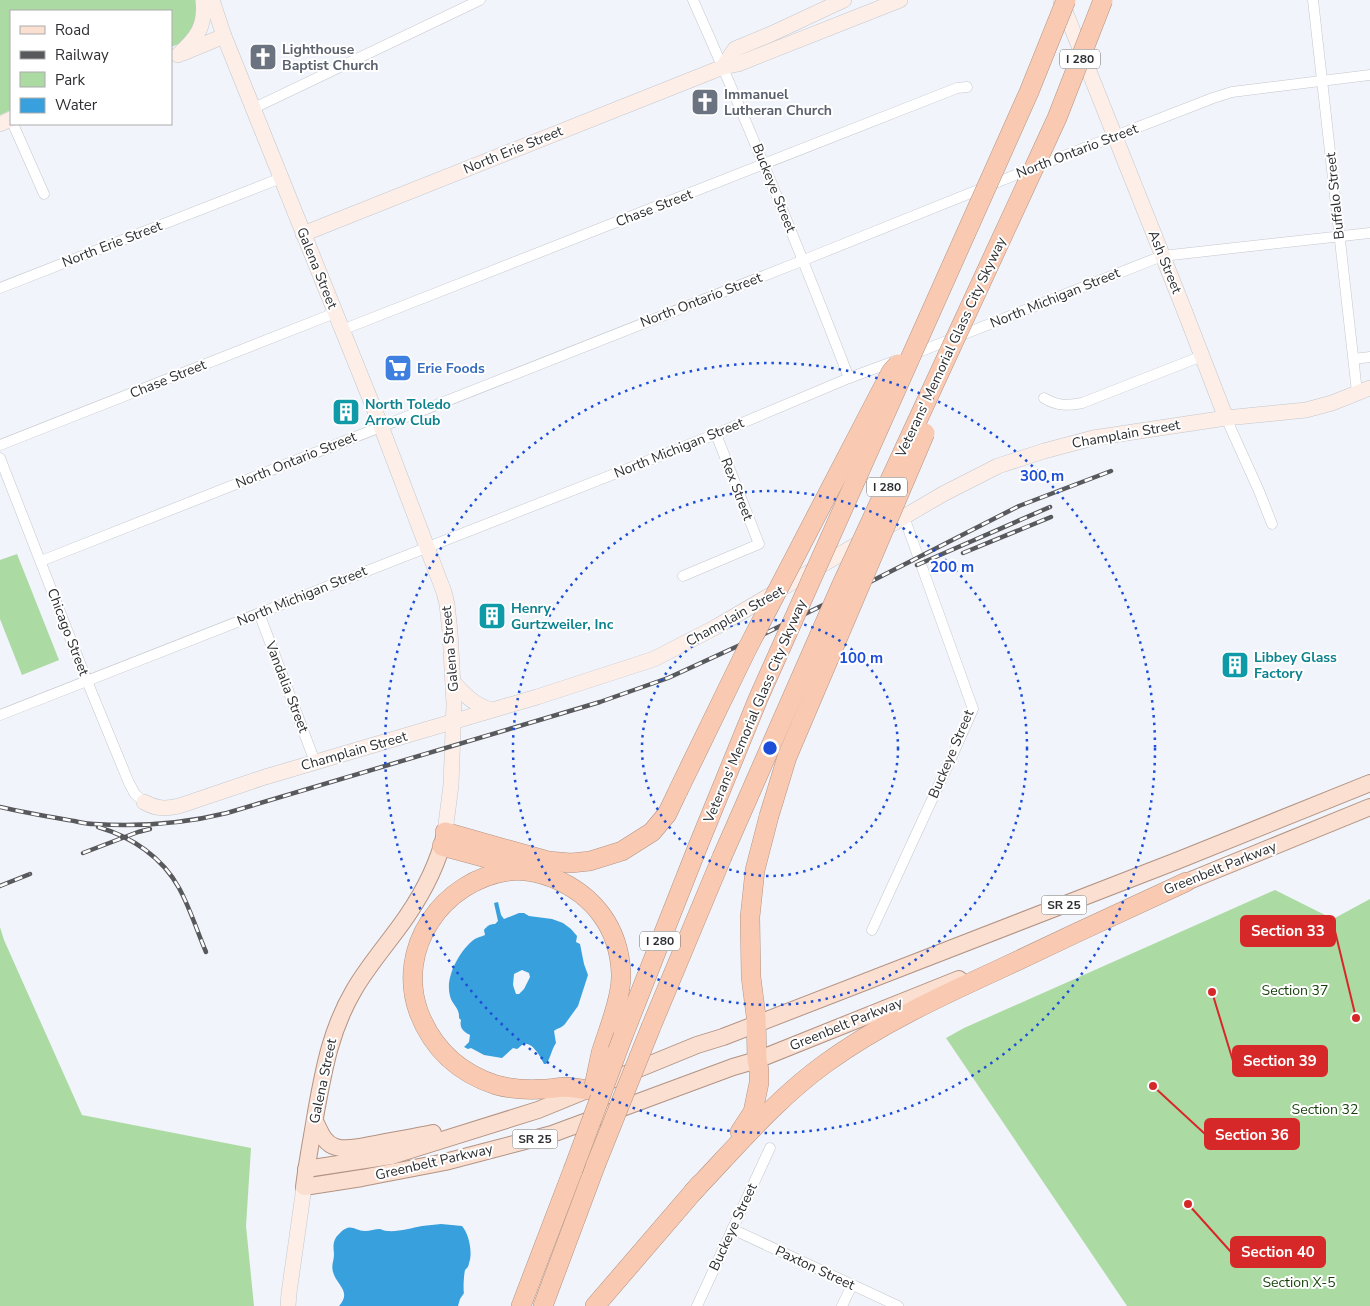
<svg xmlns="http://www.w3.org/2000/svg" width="1370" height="1306" viewBox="0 0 1370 1306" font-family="'Nunito Sans',sans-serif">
  <rect width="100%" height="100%" fill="#f1f4fa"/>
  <g fill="#acdaa3">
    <path d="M0,0h199l-3,26 -15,17 -10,4v-36h-160v99l-11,5z"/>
    <path d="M17,554l42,106 -37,15 -22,-56v-59z"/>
    <path d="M1275,890l58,29 37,-20v407h-243l-181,-268 18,-10z"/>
    <path d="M0,927l4,13 78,175 169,33 -5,78 8,80h-254z"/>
  </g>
  <g fill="#38a0dd" fill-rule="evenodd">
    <path d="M498,902l3,13 3,4 15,-6h5l5,3 23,3 11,4 8,6 6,7 -1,6 4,2 4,20 4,11 -10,31 -13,18c-3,4 -8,4 -11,7l2,12c-5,7 -5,15 -10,21h-2c-3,-6 -11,-22 -20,-20 -3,1 -5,4 -7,5l-4,-1 -11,10 -18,-3 -13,-7 -3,1 -4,-2 5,-5 1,-7c-6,-3 -11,-7 -9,-15l-2,-2c1,-10 -7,-13 -9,-22 -5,-18 8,-42 21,-54 4,-4 9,-5 14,-7l-1,-5c3,-4 6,-6 11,-6l3,-3 -4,-18zM522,970l7,3 1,4 -6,12 -5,5h-3l-3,-9 1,-11z"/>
    <path d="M441,1224l21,2c7,8 11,27 7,37 0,3 -2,5 -4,7 -1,4 -2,19 -1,23l-4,6 -2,7h-119c13,-15 -2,-20 -6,-34 -2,-7 1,-11 1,-18 -1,-9 -1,-15 6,-21 11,-11 14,-2 25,-2 5,0 10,-2 15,-2 3,1 5,2 7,2 12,1 24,-3 35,-5 6,-1 13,-1 19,-2z"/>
  </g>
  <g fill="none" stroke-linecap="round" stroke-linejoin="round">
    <defs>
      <g id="street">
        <path d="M693,0c56,125 107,251 156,378"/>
        <path d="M1313,0l44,392"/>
        <path d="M252,109l228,-109"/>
        <path d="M13,124l31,70"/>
        <path d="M0,288l281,-110"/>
        <path d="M342,330l615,-242 10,-1"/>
        <path d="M911,355l251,-99 208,-23"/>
        <path d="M1354,359l16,-2"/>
        <path d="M1044,398c13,8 24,8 38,5l120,-47"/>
        <path d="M1226,418l33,73 13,33"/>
        <path d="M0,445l335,-132"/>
        <path d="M0,458l87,223 42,102 6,11 9,8"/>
        <path d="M41,561l763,-301 216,-87 193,-75 19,-6 138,-17"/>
        <path d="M683,576l76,-32 -43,-110"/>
        <path d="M259,613l56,149"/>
        <path d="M0,715l716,-281 133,-56 46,-17"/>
        <path d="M872,930l81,-176 20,-45 -69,-192"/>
        <path d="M732,1229l166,77"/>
        <path d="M697,1306l73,-158"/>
        <path d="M842,1306l10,-21"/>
      </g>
      <g id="secondary">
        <path d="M212,0l12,36 157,390 63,166 3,12 3,28 4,72 -3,81 -6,47"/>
        <path d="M1061,1l122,306 43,111"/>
        <path d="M183,53l41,-17"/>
        <path d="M178,55c19,-17 28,-29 25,-55"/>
        <path d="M723,67l12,-18 36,-15 73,-34"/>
        <path d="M0,124l11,-5"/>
        <path d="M303,234l420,-167 15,-3 162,-64"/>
        <path d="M453,682c13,14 20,22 38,28"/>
        <path d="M144,802c12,7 22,7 35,4l86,-29 272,-80 117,-38 62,-32 227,-133 55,-28 46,-15 49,-13 133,-20 80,-8 26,-7 38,-15"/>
        <path d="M288,1306l1,-13 15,-106"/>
      </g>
      <g id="primary">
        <path d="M445,834c-7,30 -21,57 -38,82 -17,25 -38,48 -53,74 -23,39 -30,78 -38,122 -4,25 -9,50 -12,75l58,-9 83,-16 107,-28 181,-67 24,-7 202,-81"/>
        <path d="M1174,887l196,-80"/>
        <path d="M315,1121c5,10 9,23 21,26 12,4 28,-1 39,-3 20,-4 39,-7 58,-11"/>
        <path d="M306,1169l85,-13 147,-46 159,-65 26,-8 456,-177 191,-77"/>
      </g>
      <g id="highway">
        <path d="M445,832l103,29 23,2 19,-2 32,-10 30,-19 15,-18 11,-23"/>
        <path d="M442,846l78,21"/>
        <path d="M651,1027l71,-170"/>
        <path d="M623,1036l75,-190"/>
        <path d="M589,1090c-7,-1 -15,-2 -22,-3 -7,0 -15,2 -23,2 -16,1 -33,0 -48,-4 -37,-12 -63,-36 -77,-72 -24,-65 24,-133 90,-142 16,-2 29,1 44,7 41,17 66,50 68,95 1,24 -13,57 -20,80"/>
        <path d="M740,1132l13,-20 6,-29v-13l-2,-10 -1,-44 -5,-39 -1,-60 5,-47 14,-54"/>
        <path d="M693,1192c42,-44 83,-93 133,-129 54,-39 115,-67 176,-95 61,-29 123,-58 184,-86"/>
        <path d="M521,1306l52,-136"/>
        <path d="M543,1306l53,-142"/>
        <path d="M595,1306l105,-122"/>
      </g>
    </defs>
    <use href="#street" stroke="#c3c7cd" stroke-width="11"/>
    <use href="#secondary" stroke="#c3c7cd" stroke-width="16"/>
    <use href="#primary" stroke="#b29384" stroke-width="18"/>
    <use href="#highway" stroke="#b29384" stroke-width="20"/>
    <use href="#street" stroke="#fff" stroke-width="10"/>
    <use href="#secondary" stroke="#fdefe8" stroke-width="15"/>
    <use href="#primary" stroke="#fbdfd0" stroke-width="16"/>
    <use href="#highway" stroke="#f9cab1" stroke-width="19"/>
    <defs>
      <g id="rail">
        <path d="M963,553l88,-36"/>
        <path d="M917,565l133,-58"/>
        <path d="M0,807c22,5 45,9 68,13 8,1 17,4 26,4 47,3 88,0 133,-11l373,-111 68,-24 94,-43 106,-52 151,-77 92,-35"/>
        <path d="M98,827c34,10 64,30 81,61 11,20 18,43 27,64"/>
        <path d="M83,853l55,-21 12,-3"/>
        <path d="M0,886l30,-12"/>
      </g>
    </defs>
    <use href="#rail" stroke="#58595d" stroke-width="4.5"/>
    <use href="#rail" stroke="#fff" stroke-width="2.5" stroke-dasharray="8" stroke-linecap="butt"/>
    <defs>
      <g id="highway-bridge">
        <path d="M678,791l68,-140 145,-279 7,-8"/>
        <path d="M769,816l18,-59 138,-324"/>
        <path d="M698,846l60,-147 271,-607 37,-92"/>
        <path d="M722,857l119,-271 216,-468 46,-118"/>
        <path d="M594,1086l7,-33"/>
        <path d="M596,1164l55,-137"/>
        <path d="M573,1170l50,-134"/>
      </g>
    </defs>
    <use href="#highway-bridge" stroke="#b29384" stroke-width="20" stroke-linecap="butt"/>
    <use href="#highway-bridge" stroke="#f9cab1" stroke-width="19"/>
  </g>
  <g fill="none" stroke="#1d4ed8" stroke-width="2.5" stroke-dasharray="2.5 5">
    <circle cx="770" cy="748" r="128"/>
    <circle cx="770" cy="748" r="257"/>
    <circle cx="770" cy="748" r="385"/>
  </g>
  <defs>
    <symbol id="church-square" viewBox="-11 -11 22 22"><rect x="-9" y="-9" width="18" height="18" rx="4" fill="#6b7280" stroke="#fff"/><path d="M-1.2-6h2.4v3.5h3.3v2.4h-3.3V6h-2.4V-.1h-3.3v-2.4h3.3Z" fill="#fff"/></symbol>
    <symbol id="supermarket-square" viewBox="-11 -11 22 22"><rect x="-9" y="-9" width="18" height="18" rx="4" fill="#3f7fe0" stroke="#fff"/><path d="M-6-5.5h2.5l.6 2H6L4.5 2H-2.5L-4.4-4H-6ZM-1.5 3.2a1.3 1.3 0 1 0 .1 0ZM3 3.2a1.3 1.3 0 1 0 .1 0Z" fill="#fff"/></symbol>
    <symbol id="building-square" viewBox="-11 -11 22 22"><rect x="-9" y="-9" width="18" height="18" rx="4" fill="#0f9aa8" stroke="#fff"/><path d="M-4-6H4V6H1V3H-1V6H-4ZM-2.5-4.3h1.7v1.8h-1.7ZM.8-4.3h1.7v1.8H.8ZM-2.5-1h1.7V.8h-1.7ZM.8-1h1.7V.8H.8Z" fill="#fff"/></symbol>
  </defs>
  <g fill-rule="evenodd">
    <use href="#church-square" x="247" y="41" width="32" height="32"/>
    <use href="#church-square" x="689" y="86" width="32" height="32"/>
    <use href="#supermarket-square" x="382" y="352" width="32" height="32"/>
    <use href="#building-square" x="330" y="396" width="32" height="32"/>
    <use href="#building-square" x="476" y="600" width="32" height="32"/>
    <use href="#building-square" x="1219" y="649" width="32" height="32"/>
  </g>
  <g text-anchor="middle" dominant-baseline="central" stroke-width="4" stroke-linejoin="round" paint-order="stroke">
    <g fill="#fff" stroke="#6c6d6f" stroke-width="1">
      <rect x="1060" y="49.5" width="40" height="19" rx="4"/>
      <rect x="867" y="477.5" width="40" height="19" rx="4"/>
      <rect x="1041.5" y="895.5" width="45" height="19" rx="4"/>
      <rect x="640" y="931.5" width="40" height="19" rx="4"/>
      <rect x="512.5" y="1129.5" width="45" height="19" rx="4"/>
    </g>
    <g font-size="12" font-weight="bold" fill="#2d2e31">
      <text x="1080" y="59">I 280</text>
      <text x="887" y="487">I 280</text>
      <text x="1064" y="905">SR 25</text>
      <text x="660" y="941">I 280</text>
      <text x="535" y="1139">SR 25</text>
    </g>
    <g font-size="14" font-weight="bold" fill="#5b616d" stroke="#fff" text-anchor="start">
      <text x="282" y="49">Lighthouse<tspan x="282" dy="16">Baptist Church</tspan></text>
      <text x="724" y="94">Immanuel<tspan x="724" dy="16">Lutheran Church</tspan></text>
    </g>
    <g font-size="14" fill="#2d2e31" stroke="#fff">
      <text transform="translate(513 150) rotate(-22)">North Erie Street</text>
      <text transform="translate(1077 151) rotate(-21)">North Ontario Street</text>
      <text transform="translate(774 188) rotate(68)">Buckeye Street</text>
      <text transform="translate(1335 196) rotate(-96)">Buffalo Street</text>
      <text transform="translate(654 208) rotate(-21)">Chase Street</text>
      <text transform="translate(112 244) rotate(-21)">North Erie Street</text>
      <text transform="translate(1165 262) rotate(68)">Ash Street</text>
      <text transform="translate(317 268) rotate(68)">Galena Street</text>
      <text transform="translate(1055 298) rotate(-22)">North Michigan Street</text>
      <text transform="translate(701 300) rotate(-21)">North Ontario Street</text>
      <text transform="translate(951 347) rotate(-65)">Veterans' Memorial Glass City Skyway</text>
      <text transform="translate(168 379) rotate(-22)">Chase Street</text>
      <text transform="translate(1126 434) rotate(-10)">Champlain Street</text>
      <text transform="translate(679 448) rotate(-22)">North Michigan Street</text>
      <text transform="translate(296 460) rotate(-22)">North Ontario Street</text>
      <text transform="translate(737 489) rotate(69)">Rex Street</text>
      <text transform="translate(302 596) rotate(-22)">North Michigan Street</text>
      <text transform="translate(735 616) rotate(-29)">Champlain Street</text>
      <text transform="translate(68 632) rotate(69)">Chicago Street</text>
      <text transform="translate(450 649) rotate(-95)">Galena Street</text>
      <text transform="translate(287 687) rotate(69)">Vandalia Street</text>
      <text transform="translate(755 711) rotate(-67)">Veterans' Memorial Glass City Skyway</text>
      <text transform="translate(354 751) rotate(-16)">Champlain Street</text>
      <text transform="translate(951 754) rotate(-67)">Buckeye Street</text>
      <text transform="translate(1220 868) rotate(-22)">Greenbelt Parkway</text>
      <text transform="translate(846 1024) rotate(-22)">Greenbelt Parkway</text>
      <text transform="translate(323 1081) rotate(-78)">Galena Street</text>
      <text transform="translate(434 1162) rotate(-13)">Greenbelt Parkway</text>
      <text transform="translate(733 1227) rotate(-65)">Buckeye Street</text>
      <text transform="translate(815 1268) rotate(25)">Paxton Street</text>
    </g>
    <g font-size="14" font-weight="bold" fill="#366cbe" stroke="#fff" text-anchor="start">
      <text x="417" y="368">Erie Foods</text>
    </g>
    <g font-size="14" font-weight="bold" fill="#0d838f" stroke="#fff" text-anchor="start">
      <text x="365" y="404">North Toledo<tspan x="365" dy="16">Arrow Club</tspan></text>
      <text x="511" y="608">Henry<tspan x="511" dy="16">Gurtzweiler, Inc</tspan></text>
      <text x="1254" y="657">Libbey Glass<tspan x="1254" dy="16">Factory</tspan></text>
    </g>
    <g font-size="14" fill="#133f07" stroke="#fff">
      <text x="1295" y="990">Section 37</text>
      <text x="1325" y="1109">Section 32</text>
      <text x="1299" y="1282">Section X-5</text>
    </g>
  </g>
  <circle cx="770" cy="748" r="8" fill="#1d4ed8" stroke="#fff" stroke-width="2.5"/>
  <g font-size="15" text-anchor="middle" font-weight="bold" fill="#1d4ed8" stroke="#fff" stroke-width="4" stroke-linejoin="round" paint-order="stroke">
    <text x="1042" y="481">300 m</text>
    <text x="952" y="572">200 m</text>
    <text x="861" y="663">100 m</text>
  </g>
  <path fill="none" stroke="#d62828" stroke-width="2" d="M1356 1018L1335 931M1212 992L1233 1061M1153 1086L1205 1134M1188 1204L1231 1252"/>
  <g fill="#d62828" stroke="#fff" stroke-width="2">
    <circle cx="1356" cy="1018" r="5"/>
    <circle cx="1212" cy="992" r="5"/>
    <circle cx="1153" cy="1086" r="5"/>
    <circle cx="1188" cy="1204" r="5"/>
  </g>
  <g fill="#d62828" stroke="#d62828" stroke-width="2">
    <rect x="1241" y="916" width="94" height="30" rx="5"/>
    <rect x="1233" y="1046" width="94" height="30" rx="5"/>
    <rect x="1205" y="1119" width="94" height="30" rx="5"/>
    <rect x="1231" y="1237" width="94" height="30" rx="5"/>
  </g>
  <g font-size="15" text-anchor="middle" font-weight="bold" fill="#fff">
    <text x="1288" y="936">Section 33</text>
    <text x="1280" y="1066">Section 39</text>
    <text x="1252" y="1140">Section 36</text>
    <text x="1278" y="1257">Section 40</text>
  </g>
  <rect x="10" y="10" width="162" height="115" fill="#ffffff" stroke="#ababad"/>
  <rect x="20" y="26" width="25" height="8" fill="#fbdfd0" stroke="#ababad"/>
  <text x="55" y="35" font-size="15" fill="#2d2e31">Road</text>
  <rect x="20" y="51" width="25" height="8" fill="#58595d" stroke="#ababad"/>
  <text x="55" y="60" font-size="15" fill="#2d2e31">Railway</text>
  <rect x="20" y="72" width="25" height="15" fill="#acdaa3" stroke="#ababad"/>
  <text x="55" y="85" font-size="15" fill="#2d2e31">Park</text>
  <rect x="20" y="98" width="25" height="15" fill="#38a0dd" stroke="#ababad"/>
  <text x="55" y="110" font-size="15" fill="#2d2e31">Water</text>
</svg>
